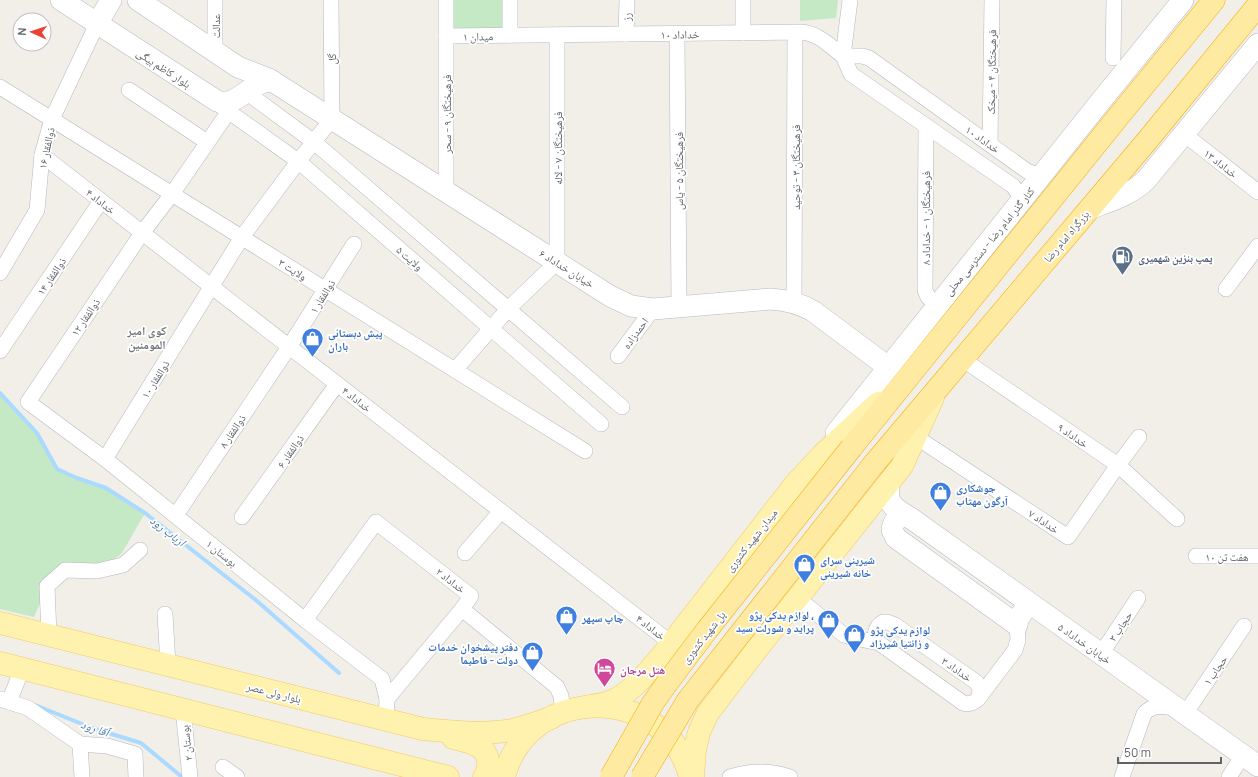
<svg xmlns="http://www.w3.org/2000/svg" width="1258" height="777" viewBox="0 0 1258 777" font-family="Manrope,'Noto Naskh Arabic',sans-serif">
  <rect width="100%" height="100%" fill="#f1efe8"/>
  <g fill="#c5e8c5">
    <path d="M453,0h49v28l-49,1z"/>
    <path d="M800,0h38l-2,18 -36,3z"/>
    <path d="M0,393l37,40 20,36 20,9 31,11 37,24 -23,40 -21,17h-36l-17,15 -14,32 -34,-8z"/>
  </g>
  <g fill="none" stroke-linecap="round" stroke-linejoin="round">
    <g stroke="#aadaff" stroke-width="4">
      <path d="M0,393l37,40 20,36 20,9 29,10 39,25 112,88 82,72"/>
      <path d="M35,705l57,23 49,15 41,34"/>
    </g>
    <defs>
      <g id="minor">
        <path d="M215,0v51"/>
        <path d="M743,33v-33"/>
        <path d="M626,34l1,-34"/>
        <path d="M677,34l2,273"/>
        <path d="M510,35v-35"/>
        <path d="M446,36l355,-4c17,1 29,14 42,24"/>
        <path d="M843,56l7,-56"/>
        <path d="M1113,58l1,-58"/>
        <path d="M0,87l585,364"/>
        <path d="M129,90l78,52"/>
        <path d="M246,92l68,50 308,265"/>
        <path d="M221,106l77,55 303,263"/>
        <path d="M229,111l-57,83 -30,39 -114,169 77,57 200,161 77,59 5,20 -1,21"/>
        <path d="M926,126l-1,164 3,7 9,9"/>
        <path d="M1184,134l74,58"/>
        <path d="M990,144l2,-144"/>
        <path d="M42,155l629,488"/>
        <path d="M446,192v-192"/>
        <path d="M1020,203l-2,-10 -5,-7 -162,-112 -8,-18h19l7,2 158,113 8,3 8,-1"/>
        <path d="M0,273l37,-63 5,-55 10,-36 45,-95"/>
        <path d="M1226,289l32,-43"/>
        <path d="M794,302l1,-269"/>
        <path d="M0,351l101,-150"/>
        <path d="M618,356l35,-47"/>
        <path d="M962,359l156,106 59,54"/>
        <path d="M455,370l53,-61 49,-47v-227"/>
        <path d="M916,437l152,100 50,-72 21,-28"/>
        <path d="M105,459l137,-222 58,-78 32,-40 -1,-119"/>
        <path d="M176,515l113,-168 65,-103"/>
        <path d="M242,517l95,-133"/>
        <path d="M465,553l36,-42"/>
        <path d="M1196,556h62"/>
        <path d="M797,598l47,37 6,2 29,6"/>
        <path d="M165,614l3,51"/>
        <path d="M305,620l71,-98 95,74 -9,13 95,78 4,9 2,16"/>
        <path d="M883,622h4l8,3 81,57c9,10 1,25 -13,21l-84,-60c-6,-8 -4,-16 4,-21z"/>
        <path d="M49,635l-2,-49 18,-16 32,1 26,-6 17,-15"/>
        <path d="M1101,654l37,-56"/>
        <path d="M0,699l28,9 52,36 27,2 28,8 1,23"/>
        <path d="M387,699l75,-90"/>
        <path d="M978,699l37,-49 3,-10 -1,-15"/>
        <path d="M9,702l13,-33"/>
        <path d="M183,709l7,68"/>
        <path d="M1185,714l59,-88"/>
        <path d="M80,744l2,33"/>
        <path d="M223,767l14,10"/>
        <path d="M730,777c19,-6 41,-7 60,0"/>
        <path d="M1122,777l22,-63c8,-10 20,-8 32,-6"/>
        <path d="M1229,777l14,-22"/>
      </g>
      <g id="secondary">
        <path d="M61,0l156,101c21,7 33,-20 55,-20"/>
        <path d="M138,0l100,67 31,12 341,217 21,10 22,3 118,-10c16,1 28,4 42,12l75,56"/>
        <path d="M97,24l14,-24"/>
        <path d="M1089,209c21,-8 40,-13 57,-29l112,-136"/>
        <path d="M836,433l264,-331 83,-102"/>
        <path d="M889,482c-3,25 5,25 23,37"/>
        <path d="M1029,603l-11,16 -1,6 -121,-87 -4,-8c1,-11 10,-17 20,-11l346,247"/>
      </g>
      <g id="primary">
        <path d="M0,623l423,106c29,3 61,6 89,1 14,-3 26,-8 39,-12"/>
        <path d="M0,663l448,114"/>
        <path d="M585,707c11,-2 22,-3 31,-8 20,-11 34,-30 48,-46l132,-170 27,-29 55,-51"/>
        <path d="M453,738c14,4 34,6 35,24 1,5 -1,10 -4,15"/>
        <path d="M504,777c24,-94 162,-94 186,0"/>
        <path d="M693,777l2,-27 4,-18 9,-19 49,-64 145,-183 31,-68"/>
      </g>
      <g id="trunk">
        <path d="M851,448l267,-331 96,-117"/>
        <path d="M873,465l273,-323 112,-137"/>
      </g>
    </defs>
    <use href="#minor" stroke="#b5b8bc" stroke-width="16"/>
    <use href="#secondary" stroke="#b6babf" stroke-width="22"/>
    <use href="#primary" stroke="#f2c960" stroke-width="23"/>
    <use href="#trunk" stroke="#f9ab00" stroke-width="23"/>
    <use href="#minor" stroke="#fff" stroke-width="15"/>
    <use href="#secondary" stroke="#fff" stroke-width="21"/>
    <use href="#primary" stroke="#fff2af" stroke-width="22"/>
    <use href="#trunk" stroke="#feeaa1" stroke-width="22"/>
    <defs>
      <g id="trunk-bridge">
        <path d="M611,777l42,-74 14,-20 40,-53 144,-182"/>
        <path d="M642,777l46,-77 185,-235"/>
      </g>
    </defs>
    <use href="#trunk-bridge" stroke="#f9ab00" stroke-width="23" stroke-linecap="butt"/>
    <use href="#trunk-bridge" stroke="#feeaa1" stroke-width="22"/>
  </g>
  <defs>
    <symbol id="fuel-pin" viewBox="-11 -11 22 30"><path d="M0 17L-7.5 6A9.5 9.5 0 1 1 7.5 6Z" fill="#5c6f8a" stroke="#fff"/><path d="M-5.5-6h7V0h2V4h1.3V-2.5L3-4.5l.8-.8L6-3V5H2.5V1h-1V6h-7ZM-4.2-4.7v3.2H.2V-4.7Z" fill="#fff"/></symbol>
    <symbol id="shop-pin" viewBox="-11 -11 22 30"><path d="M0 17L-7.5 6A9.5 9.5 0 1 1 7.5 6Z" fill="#3f7fe0" stroke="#fff"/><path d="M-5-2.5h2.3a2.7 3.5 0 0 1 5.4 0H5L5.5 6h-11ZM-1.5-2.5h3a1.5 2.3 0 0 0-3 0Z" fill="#fff"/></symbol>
    <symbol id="hotel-pin" viewBox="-11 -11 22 30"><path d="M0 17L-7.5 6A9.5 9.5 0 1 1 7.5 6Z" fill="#d1479c" stroke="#fff"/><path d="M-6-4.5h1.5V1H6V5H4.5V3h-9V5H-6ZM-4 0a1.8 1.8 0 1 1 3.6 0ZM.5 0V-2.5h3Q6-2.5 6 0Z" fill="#fff"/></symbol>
  </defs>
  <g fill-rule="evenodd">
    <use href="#fuel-pin" x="1110" y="244" width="25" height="34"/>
    <use href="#shop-pin" x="300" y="326" width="25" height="34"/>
    <use href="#shop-pin" x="928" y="480" width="25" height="34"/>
    <use href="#shop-pin" x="792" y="552" width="25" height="34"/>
    <use href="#shop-pin" x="554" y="604" width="25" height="34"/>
    <use href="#shop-pin" x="816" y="608" width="25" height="34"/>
    <use href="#shop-pin" x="842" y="622" width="25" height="34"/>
    <use href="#shop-pin" x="520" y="640" width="25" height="34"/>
    <use href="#hotel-pin" x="592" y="656" width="25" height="34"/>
  </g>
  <g text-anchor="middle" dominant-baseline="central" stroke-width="3.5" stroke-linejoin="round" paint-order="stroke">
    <g font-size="11" fill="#5f6368" stroke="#fff">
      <text transform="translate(626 17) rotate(-90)">رز</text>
      <text transform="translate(215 26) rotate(-90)">عدالت</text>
      <text transform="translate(680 34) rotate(-1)">خداداد ۱۰</text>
      <text transform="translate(478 36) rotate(-1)">میدان ۱</text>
      <text transform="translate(331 59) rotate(-90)">گل</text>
      <text transform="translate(164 68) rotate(33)">بلوار کاظم بیگی</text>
      <text transform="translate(991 72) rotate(-89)">فرهیختگان ۴ - میخک</text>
      <text transform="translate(446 114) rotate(-90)">فرهیختگان ۹ - سحر</text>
      <text transform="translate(983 139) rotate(35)">خداداد ۱۰</text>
      <text transform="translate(46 148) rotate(-78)">ذوالفقار ۱۶</text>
      <text transform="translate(557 148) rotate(-90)">فرهیختگان ۷ - لاله</text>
      <text transform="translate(1221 163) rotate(38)">خداداد ۱۳</text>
      <text transform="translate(795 167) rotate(-90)">فرهیختگان ۳ - توحید</text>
      <text transform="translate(678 171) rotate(-90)">فرهیختگان ۵ - یاس</text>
      <text transform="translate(101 201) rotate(38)">خداداد ۴</text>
      <text transform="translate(925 218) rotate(-90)">فرهیختگان ۱ - خداداد ۸</text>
      <text transform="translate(1066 236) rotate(-50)">بزرگراه امام رضا</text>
      <text transform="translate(989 241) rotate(-51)">کنار گذر امام رضا - دسترسی محلی</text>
      <text transform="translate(410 258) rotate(41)">ولایت ۵</text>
      <text transform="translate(567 268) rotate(32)">خیابان خداداد ۶</text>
      <text transform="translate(293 269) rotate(32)">ولایت ۳</text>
      <text transform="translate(51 276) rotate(-56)">ذوالفقار ۱۴</text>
      <text transform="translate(322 296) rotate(-58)">ذوالفقار ۱</text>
      <text transform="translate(85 317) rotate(-56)">ذوالفقار ۱۲</text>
      <text transform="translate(635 333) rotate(-54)">احمدزاده</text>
      <text transform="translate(155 379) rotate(-58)">ذوالفقار ۱۰</text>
      <text transform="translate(357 399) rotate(38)">خداداد ۴</text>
      <text transform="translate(232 431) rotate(-56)">ذوالفقار ۸</text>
      <text transform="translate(1073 435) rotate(34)">خداداد ۹</text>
      <text transform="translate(290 451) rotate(-55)">ذوالفقار ۶</text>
      <text transform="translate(1044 521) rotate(33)">خداداد ۷</text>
      <text transform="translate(751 540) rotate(-52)">میدان شهید کشوری</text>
      <text transform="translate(222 553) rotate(39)">بوستان ۱</text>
      <text x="1227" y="556">هفت تن ۱۰</text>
      <text transform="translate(451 580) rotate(38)">خداداد ۲</text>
      <text transform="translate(1120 626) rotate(-57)">حجاب ۳</text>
      <text transform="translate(651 627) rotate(38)">خداداد ۴</text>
      <text transform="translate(703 637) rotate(-52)">پل شهید کشوری</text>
      <text transform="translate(1085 643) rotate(35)">خیابان خداداد ۵</text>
      <text transform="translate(957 669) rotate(35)">خداداد ۳</text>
      <text transform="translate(1215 670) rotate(-56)">حجاب ۱</text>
      <text transform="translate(274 692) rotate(14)">بلوار ولی عصر</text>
      <text transform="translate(186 743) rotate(-97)">بوستان ۲</text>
    </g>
    <g font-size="11" font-weight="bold" fill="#4e5e75" stroke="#fff" text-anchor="start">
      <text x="1138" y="257">پمپ بنزین شهمیری</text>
    </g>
    <g font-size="11" font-weight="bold" fill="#366cbe" stroke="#fff" text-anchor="start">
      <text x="328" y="332">پیش دبستانی<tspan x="328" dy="13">باران</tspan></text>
      <text x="956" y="487">جوشکاری<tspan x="956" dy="13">آرگون مهتاب</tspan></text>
      <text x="820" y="559">شیرینی سرای<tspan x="820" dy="13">خانه شیرینی</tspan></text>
      <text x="814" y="614" text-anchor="end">لوازم یدکی پژو ،<tspan x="814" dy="13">پراید و شورلت سید</tspan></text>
      <text x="582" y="617">چاپ سپهر</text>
      <text x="870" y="629">لوازم یدکی پژو<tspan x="870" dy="13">و زانتیا شیرزاد</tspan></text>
      <text x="518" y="646" text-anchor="end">دفتر پیشخوان خدمات<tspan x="518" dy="13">دولت - فاطیما</tspan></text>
    </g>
    <g font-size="11" font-weight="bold" fill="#b23c85" stroke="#fff" text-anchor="start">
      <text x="620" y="669">هتل مرجان</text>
    </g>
    <g font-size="12" font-weight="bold" fill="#70757a" stroke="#fff">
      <text x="147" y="330">کوی امیر<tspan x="147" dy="14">المومنین</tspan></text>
    </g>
    <g font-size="12" font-style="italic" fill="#4174aa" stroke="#fff">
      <text transform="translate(168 531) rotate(38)">ارباب رود</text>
      <text transform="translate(95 728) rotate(19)">آقا رود</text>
    </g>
  </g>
  <g transform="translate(32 32) rotate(273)"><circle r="19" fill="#ffffff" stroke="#bfc1c3"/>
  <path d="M0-3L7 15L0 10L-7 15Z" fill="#ea4335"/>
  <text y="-6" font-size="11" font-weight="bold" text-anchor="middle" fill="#5f6368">N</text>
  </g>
  <path d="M1118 757v6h103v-6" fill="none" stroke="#5f6368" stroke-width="2"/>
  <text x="1124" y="757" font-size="12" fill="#5f6368" stroke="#ffffff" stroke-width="3" paint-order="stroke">50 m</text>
</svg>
